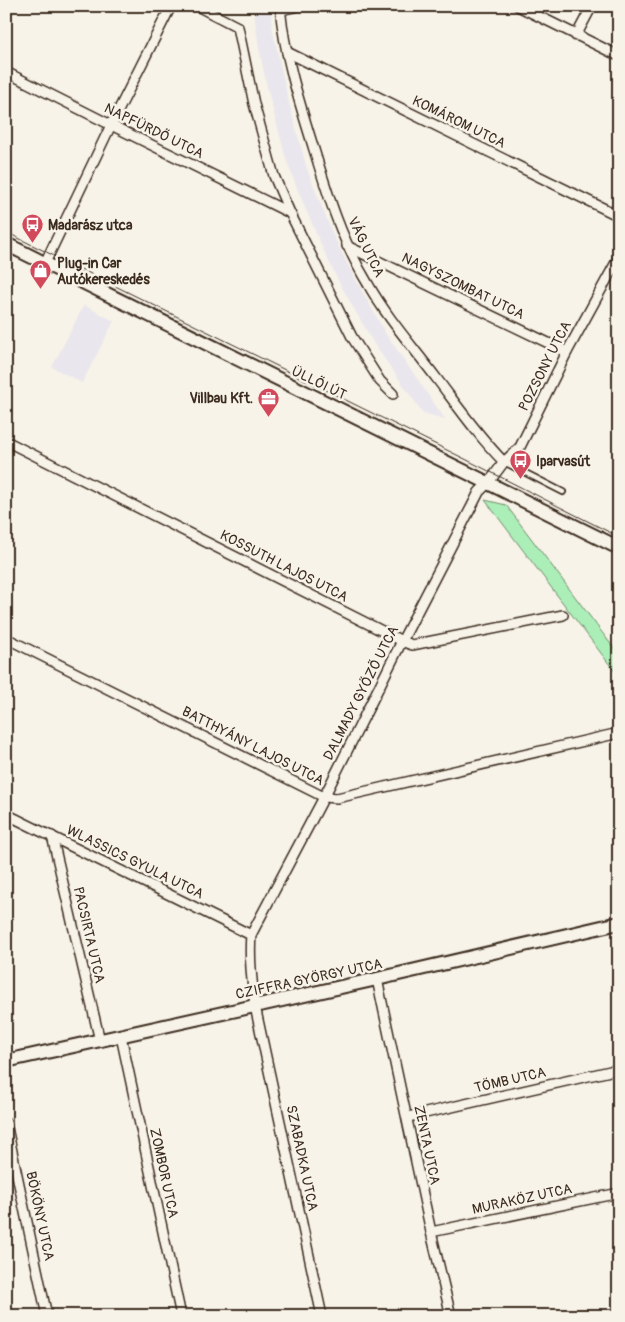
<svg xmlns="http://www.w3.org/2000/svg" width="625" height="1322" viewBox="0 0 625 1322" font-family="Pangolin,sans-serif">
  <rect width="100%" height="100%" fill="#f7f3e8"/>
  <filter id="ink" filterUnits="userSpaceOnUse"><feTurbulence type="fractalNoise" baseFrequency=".02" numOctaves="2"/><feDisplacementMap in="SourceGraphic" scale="10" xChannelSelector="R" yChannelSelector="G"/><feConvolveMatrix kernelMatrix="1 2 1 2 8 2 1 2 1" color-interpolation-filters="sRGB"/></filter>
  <g filter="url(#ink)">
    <g fill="#eae6ed">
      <path d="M253,6h17l3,26 7,31 8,36 12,44 7,26 26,66 17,34 36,65 59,85 -22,-6 -49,-69 -34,-60 -18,-37 -24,-56 -12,-32 -19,-72 -8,-39z"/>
      <path d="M84,305l30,16 -32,62 -30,-16z"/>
    </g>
    <path fill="#abeeb8" stroke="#738c6b" d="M485,500l21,5 113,150v22z"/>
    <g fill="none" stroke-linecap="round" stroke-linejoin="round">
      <defs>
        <path id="lane" d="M504,462l59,30"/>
        <g id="street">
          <path d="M197,6l41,21 16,77 20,72 16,37 62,124 28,44 13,13"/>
          <path d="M280,6c4,47 18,92 32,137 15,49 29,97 56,141 19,34 46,64 69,95 22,29 42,58 67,83"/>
          <path d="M518,6l101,50"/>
          <path d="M281,10l17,-4"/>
          <path d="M576,36l16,-30"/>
          <path d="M287,52l332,164"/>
          <path d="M6,72l105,53 179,88"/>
          <path d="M347,246l220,106"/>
          <path d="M45,263l66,-138 60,-119"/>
          <path d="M6,441l396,200 10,4 151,-30"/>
          <path d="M6,638l318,159 13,1 282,-65"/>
          <path d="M6,814l245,121"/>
          <path d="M52,836l48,205"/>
          <path d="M377,979l54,253 20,84"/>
          <path d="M121,1036l60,280"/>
          <path d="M408,1117l211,-48"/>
          <path d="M6,1123l41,193"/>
          <path d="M431,1232l188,-39"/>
          <path d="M322,1316l-67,-310c-3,-24 -6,-48 -4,-71l73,-138 78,-156 73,-141 4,-8 10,-10 15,-20 16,-15 47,-95 52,-95"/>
        </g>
        <g id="secondary">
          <path d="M6,244c204,102 409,201 613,304"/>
          <path d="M6,1061l371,-82 242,-56"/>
        </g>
      </defs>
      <use href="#lane" stroke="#3b2a1e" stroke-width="8"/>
      <use href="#street" stroke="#3b2a1e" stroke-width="12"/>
      <use href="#secondary" stroke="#3b2a1e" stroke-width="16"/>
      <use href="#lane" stroke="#f7f3e8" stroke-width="4.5"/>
      <use href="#street" stroke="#f7f3e8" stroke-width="9"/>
      <use href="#secondary" stroke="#f7f3e8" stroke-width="12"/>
      <path stroke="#3b2a1e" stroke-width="1" d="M6,232l459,227 154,78"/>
    </g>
  </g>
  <defs>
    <symbol id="bus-pin" viewBox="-11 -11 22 30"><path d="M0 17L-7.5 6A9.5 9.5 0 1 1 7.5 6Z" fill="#d1495b" stroke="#f7f3e8"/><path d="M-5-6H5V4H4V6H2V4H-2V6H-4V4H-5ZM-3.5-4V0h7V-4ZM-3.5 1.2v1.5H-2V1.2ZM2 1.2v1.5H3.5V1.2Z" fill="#fff"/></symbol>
    <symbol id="shop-pin" viewBox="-11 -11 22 30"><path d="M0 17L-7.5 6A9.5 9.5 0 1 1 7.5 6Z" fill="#d1495b" stroke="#f7f3e8"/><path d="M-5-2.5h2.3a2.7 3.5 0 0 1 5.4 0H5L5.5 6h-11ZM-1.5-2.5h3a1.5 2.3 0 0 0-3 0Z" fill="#fff"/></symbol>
    <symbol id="office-pin" viewBox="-11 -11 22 30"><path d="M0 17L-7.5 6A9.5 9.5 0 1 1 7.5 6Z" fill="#d1495b" stroke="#f7f3e8"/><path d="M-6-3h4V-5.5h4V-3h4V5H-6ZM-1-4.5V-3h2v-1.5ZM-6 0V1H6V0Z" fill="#fff"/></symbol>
  </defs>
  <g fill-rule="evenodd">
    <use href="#bus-pin" x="20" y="212" width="25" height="34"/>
    <use href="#shop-pin" x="28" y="258" width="25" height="34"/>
    <use href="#office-pin" x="256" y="386" width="25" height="34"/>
    <use href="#bus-pin" x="508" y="448" width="25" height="34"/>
  </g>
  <g text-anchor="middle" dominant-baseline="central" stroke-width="5" stroke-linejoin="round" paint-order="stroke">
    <g font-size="14" fill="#3b2a1e" stroke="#f7f3e8">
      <text transform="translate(459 122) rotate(26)">KOMÁROM UTCA</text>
      <text transform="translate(154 131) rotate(26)">NAPFÜRDŐ UTCA</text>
      <text transform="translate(366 247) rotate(64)">VÁG UTCA</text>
      <text transform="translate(463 286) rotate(26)">NAGYSZOMBAT UTCA</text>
      <text transform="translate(545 366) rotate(-63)">POZSONY UTCA</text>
      <text transform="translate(319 383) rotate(26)">ÜLLŐI ÚT</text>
      <text transform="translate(284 566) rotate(27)">KOSSUTH LAJOS UTCA</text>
      <text transform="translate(361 693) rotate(-63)">DALMADY GYŐZŐ UTCA</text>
      <text transform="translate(253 746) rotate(27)">BATTHYÁNY LAJOS UTCA</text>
      <text transform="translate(135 862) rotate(26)">WLASSICS GYULA UTCA</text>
      <text transform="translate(89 935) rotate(77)">PACSIRTA UTCA</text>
      <text transform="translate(309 979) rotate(-12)">CZIFFRA GYÖRGY UTCA</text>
      <text transform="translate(510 1080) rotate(-13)">TÖMB UTCA</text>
      <text transform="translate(427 1145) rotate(78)">ZENTA UTCA</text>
      <text transform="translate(302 1158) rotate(78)">SZABADKA UTCA</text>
      <text transform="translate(164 1173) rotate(78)">ZOMBOR UTCA</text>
      <text transform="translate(522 1199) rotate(-12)">MURAKÖZ UTCA</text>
      <text transform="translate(40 1216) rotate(78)">BÖKÖNY UTCA</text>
    </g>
    <g font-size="14" font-weight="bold" fill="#3b2a1e" stroke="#f7f3e8" text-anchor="start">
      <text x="48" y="225">Madarász utca</text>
      <text x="57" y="263">Plug-in Car<tspan x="57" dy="16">Autókereskedés</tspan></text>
      <text x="253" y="398" text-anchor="end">Villbau Kft.</text>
      <text x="536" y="461">Iparvasút</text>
    </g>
  </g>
  <rect width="625" height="1322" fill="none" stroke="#f7f3e8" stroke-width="25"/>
  <rect x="12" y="12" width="600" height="1297" fill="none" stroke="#3b2a1e" stroke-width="2" filter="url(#ink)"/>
</svg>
